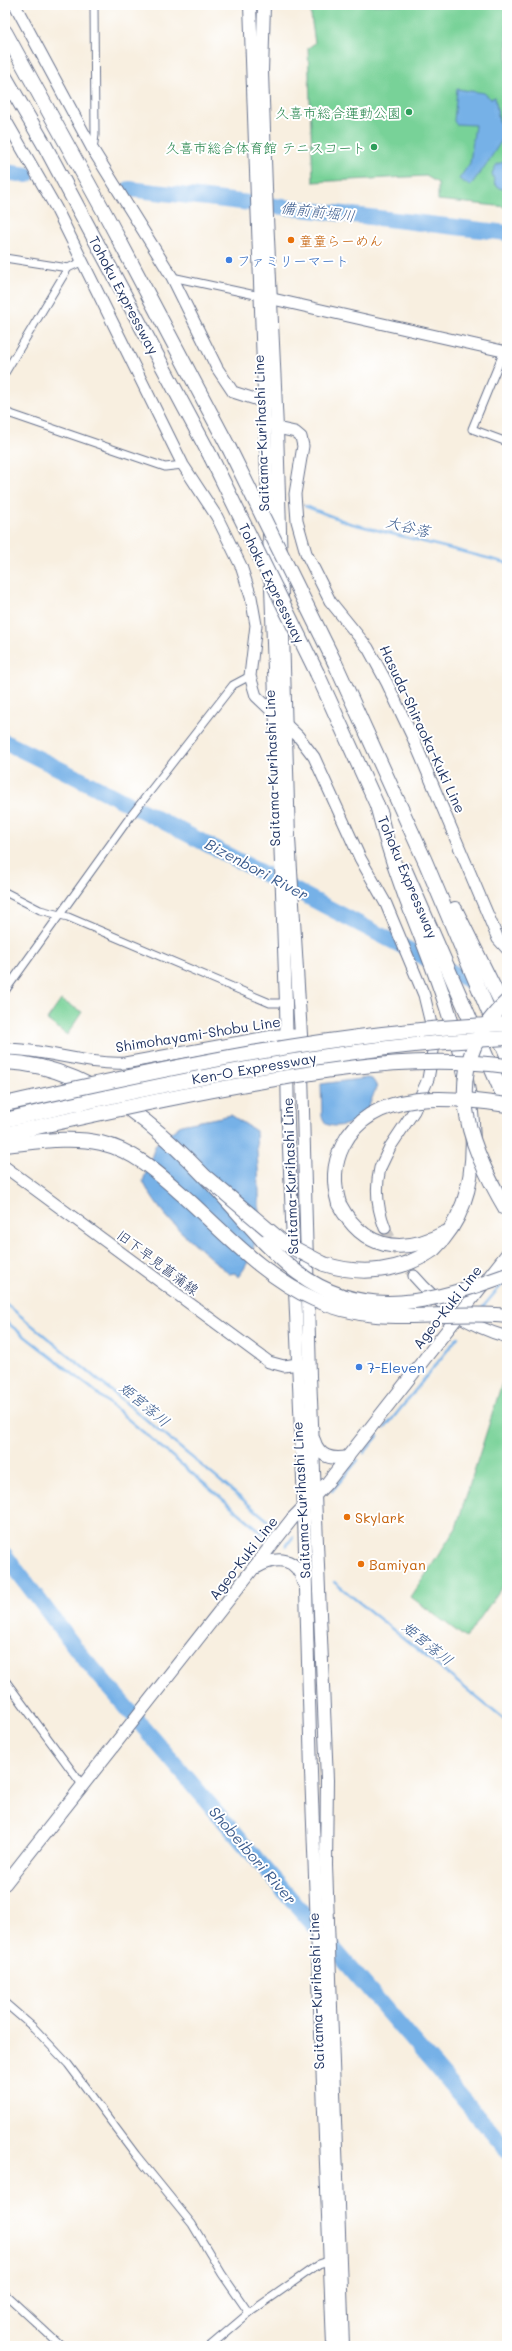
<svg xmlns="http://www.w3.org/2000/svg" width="512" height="2351" viewBox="0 0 512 2351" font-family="Mali,'Klee One',sans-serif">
  <rect width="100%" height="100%" fill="#fff"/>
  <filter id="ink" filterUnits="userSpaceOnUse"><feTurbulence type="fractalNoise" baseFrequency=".025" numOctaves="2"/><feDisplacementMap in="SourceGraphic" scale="8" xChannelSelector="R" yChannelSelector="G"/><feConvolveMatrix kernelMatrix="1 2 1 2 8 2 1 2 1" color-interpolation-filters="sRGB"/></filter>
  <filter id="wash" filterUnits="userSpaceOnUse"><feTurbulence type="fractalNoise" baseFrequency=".012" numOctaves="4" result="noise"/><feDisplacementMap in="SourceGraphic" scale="16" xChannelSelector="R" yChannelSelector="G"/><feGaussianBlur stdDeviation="0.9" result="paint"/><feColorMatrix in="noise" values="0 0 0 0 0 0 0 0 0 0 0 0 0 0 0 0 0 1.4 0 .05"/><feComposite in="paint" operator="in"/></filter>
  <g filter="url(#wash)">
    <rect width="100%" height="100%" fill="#f8efe0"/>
    <g fill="#78d298" stroke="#4a807b">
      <path d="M323,5h184v202l-69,-7v-17l-12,-7 -113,6 -5,-134 7,-5 -5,-34z"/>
      <path d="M61,1000l21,12 -15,23 -20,-15z"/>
      <path d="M503,1380l4,1v199l-41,58 -55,-41 45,-69z"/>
    </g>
    <g fill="#76b1e7" stroke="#4870a2">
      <path d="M457,89l27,4 7,6 4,-2 4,24 8,11 -19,30 -18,24 -11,-7 11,-16 5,-38 -19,-1 -2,-3z"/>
      <path d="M507,161v29l-8,-2 -4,-4 -3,-11 5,-9z"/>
      <path d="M367,1078l5,1 5,7c-9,20 -9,33 -32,39 -7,1 -12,2 -19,-1l-4,-7 -1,-33z"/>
      <path d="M231,1115l25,16c1,43 13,111 -18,146l-3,-4 -6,1c-31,-28 -68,-54 -86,-93l13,-37 25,-19z"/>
    </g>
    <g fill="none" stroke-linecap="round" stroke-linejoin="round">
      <g stroke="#76b1e7" stroke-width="2.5">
        <path d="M305,506l44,17 158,40"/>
        <path d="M5,1303l266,220"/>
        <path d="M482,1308l22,-26"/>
        <path d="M5,1321l86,67 173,146"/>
        <path d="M385,1428l73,-91"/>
        <path d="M364,1453l14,-17"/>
        <path d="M332,1491l26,-31"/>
        <path d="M286,1546l7,-9"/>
        <path d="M334,1582l173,140"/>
      </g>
      <g stroke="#76b1e7" stroke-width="16">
        <path d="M5,172l22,3"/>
        <path d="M129,189l378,44"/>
        <path d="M5,742c163,79 321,166 482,248"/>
        <path d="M5,1555l72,95 430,500"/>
      </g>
    </g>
  </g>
  <g filter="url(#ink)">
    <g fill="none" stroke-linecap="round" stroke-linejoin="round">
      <path stroke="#ccc9c6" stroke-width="11" stroke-dasharray="11 5.5" stroke-linecap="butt" d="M385,1228l12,23 17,25"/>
      <defs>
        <g id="street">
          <path d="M93,150l2,-15 -1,-130"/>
          <path d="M5,258l63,10"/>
          <path d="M172,277l88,19"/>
          <path d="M504,351l-32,78 35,13"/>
          <path d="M5,373l63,-105 13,-6"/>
          <path d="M5,412l160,55 18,-2"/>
          <path d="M5,892l35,18 28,7 202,86h16"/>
          <path d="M5,991l125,-174 103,-132 17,-9"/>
          <path d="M5,1680l78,106"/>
          <path d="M5,2003l29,25 34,36 68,91 56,69 30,50 27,39"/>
          <path d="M5,2294l56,52"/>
          <path d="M210,2346l39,-33 70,-49 12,-4"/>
        </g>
        <g id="secondary">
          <path d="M15,5l78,145 79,127 45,91 16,24 31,10"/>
          <path d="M5,119l51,89 127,257 34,52 24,49 10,31 5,28 -6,51 6,20 42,40 16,21 46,101 26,46 38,91 9,37v19l-5,28 -14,32 -24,36 -10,21c-5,21 -3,40 5,60"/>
          <path d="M264,297l243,55"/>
          <path d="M277,428l18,4 6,5 2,9 -8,48 2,27 9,32 24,48 38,47 19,35 26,55 85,201 9,10"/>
          <path d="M5,1049c41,0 79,16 120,14l153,-28h23"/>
          <path d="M5,1167l264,195 15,4 14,-2"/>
          <path d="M414,1276c26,30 54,50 93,61"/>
        </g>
        <g id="primary">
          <path d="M250,5l36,998 2,121 15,355 8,293 22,574"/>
          <path d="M264,5l-2,67 5,145 10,211 12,410 12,197 9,341 17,404 -1,85 17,481"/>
          <path d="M314,1440c5,17 18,20 34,17"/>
          <path d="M257,1567c20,-11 40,-10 46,15"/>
          <path d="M5,1884l287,-365 35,-36 180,-229"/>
        </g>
        <g id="highway">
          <path d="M5,32l103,187 121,229"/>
          <path d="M5,77l40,69 166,311"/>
          <path d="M335,663l90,198 82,194"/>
          <path d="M317,673l64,141"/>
          <path d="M405,870l102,234"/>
          <path d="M455,909l52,105"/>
          <path d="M5,1062c108,4 193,105 259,180"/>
          <path d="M339,1204c24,45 62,52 106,29"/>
          <path d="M324,1264c37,12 78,8 110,-15 78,-74 20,-228 -15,-318 -17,-41 -31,-82 -42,-126"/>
        </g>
      </defs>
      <use href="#street" stroke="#68728c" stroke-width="9"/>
      <use href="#secondary" stroke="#68728c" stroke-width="13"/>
      <use href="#primary" stroke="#68728c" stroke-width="14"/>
      <use href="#highway" stroke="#68728c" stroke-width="16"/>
      <use href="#street" stroke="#fff" stroke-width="7"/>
      <use href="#secondary" stroke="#fff" stroke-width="11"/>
      <use href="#primary" stroke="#fff" stroke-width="12"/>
      <use href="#highway" stroke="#fff" stroke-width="14"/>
      <defs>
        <g id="highway-bridge">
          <path d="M229,448l106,215"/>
          <path d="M211,457l106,216"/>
          <path d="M507,1001c-69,66 -42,139 0,210"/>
          <path d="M5,1104c166,-37 331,-73 502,-80"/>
          <path d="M5,1120c166,-38 331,-74 502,-82"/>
          <path d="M5,1134c92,-20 183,-41 276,-56 78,-13 147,-22 226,-12"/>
          <path d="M5,1145c31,-3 66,-9 96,-2 34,8 58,31 83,53 40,36 80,81 130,103 65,30 126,10 193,17"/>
          <path d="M207,1178l77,65 40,21"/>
          <path d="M339,1204c-6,-21 -6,-39 4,-59 29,-58 112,-48 164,-40"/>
          <path d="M264,1242c11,11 22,22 34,31 68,50 137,28 209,2"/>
        </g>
      </defs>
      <use href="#highway-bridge" stroke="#68728c" stroke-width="16" stroke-linecap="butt"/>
      <use href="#highway-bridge" stroke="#fff" stroke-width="14"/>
    </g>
  </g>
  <g fill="#2e9e5b" stroke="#fff" stroke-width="1.5">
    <circle cx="409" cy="112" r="4"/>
    <circle cx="374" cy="147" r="4"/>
  </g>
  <g fill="#e8710a" stroke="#fff" stroke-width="1.5">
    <circle cx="291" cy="240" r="4"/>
    <circle cx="347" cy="1517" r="4"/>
    <circle cx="361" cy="1564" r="4"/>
  </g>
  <g fill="#3f7fe0" stroke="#fff" stroke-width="1.5">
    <circle cx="229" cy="260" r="4"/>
    <circle cx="359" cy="1367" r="4"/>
  </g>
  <g text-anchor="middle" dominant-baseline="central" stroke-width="4" stroke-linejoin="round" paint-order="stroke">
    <g font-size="14" fill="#27864d" stroke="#fff" text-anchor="end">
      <text x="401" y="112">久喜市総合運動公園</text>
      <text x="366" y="147">久喜市総合体育館 テニスコート</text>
    </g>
    <g font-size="14" fill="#c56008" stroke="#fff" text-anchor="start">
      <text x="299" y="240">童童らーめん</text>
      <text x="355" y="1517">Skylark</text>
      <text x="369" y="1564">Bamiyan</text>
    </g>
    <g font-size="14" fill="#366cbe" stroke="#fff" text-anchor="start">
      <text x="237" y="260">ファミリーマート</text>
      <text x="367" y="1367">7-Eleven</text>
    </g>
    <g font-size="14" fill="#1b2f5e" stroke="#fff">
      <text transform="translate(124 295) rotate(62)">Tohoku Expressway</text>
      <text transform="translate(261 433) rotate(-92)">Saitama-Kurihashi Line</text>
      <text transform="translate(272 583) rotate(64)">Tohoku Expressway</text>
      <text transform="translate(423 729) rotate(65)">Hasuda-Shiraoka-Kuki Line</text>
      <text transform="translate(272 768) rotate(-92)">Saitama-Kurihashi Line</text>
      <text transform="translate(408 877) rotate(67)">Tohoku Expressway</text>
      <text transform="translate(198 1034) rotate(-9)">Shimohayami-Shobu Line</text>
      <text transform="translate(254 1068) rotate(-10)">Ken-O Expressway</text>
      <text transform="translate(290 1176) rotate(-92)">Saitama-Kurihashi Line</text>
      <text transform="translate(158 1262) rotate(37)">旧下早見菖蒲線</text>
      <text transform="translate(447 1307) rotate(-52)">Ageo-Kuki Line</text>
      <text transform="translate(301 1500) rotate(-93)">Saitama-Kurihashi Line</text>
      <text transform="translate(243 1558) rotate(-52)">Ageo-Kuki Line</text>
      <text transform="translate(316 1991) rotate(-92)">Saitama-Kurihashi Line</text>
    </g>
    <g font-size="15" font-style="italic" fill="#3b5c8e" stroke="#fff">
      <text transform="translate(318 211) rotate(7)">備前前堀川</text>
      <text transform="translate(408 526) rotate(14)">大谷落</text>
      <text transform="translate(257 869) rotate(28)">Bizenbori River</text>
      <text transform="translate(145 1404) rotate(40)">姫宮落川</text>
      <text transform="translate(428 1643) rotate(39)">姫宮落川</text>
      <text transform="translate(253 1855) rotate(49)">Shobeibori River</text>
    </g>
  </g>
  <rect width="512" height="2351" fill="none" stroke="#fff" stroke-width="20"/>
</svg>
